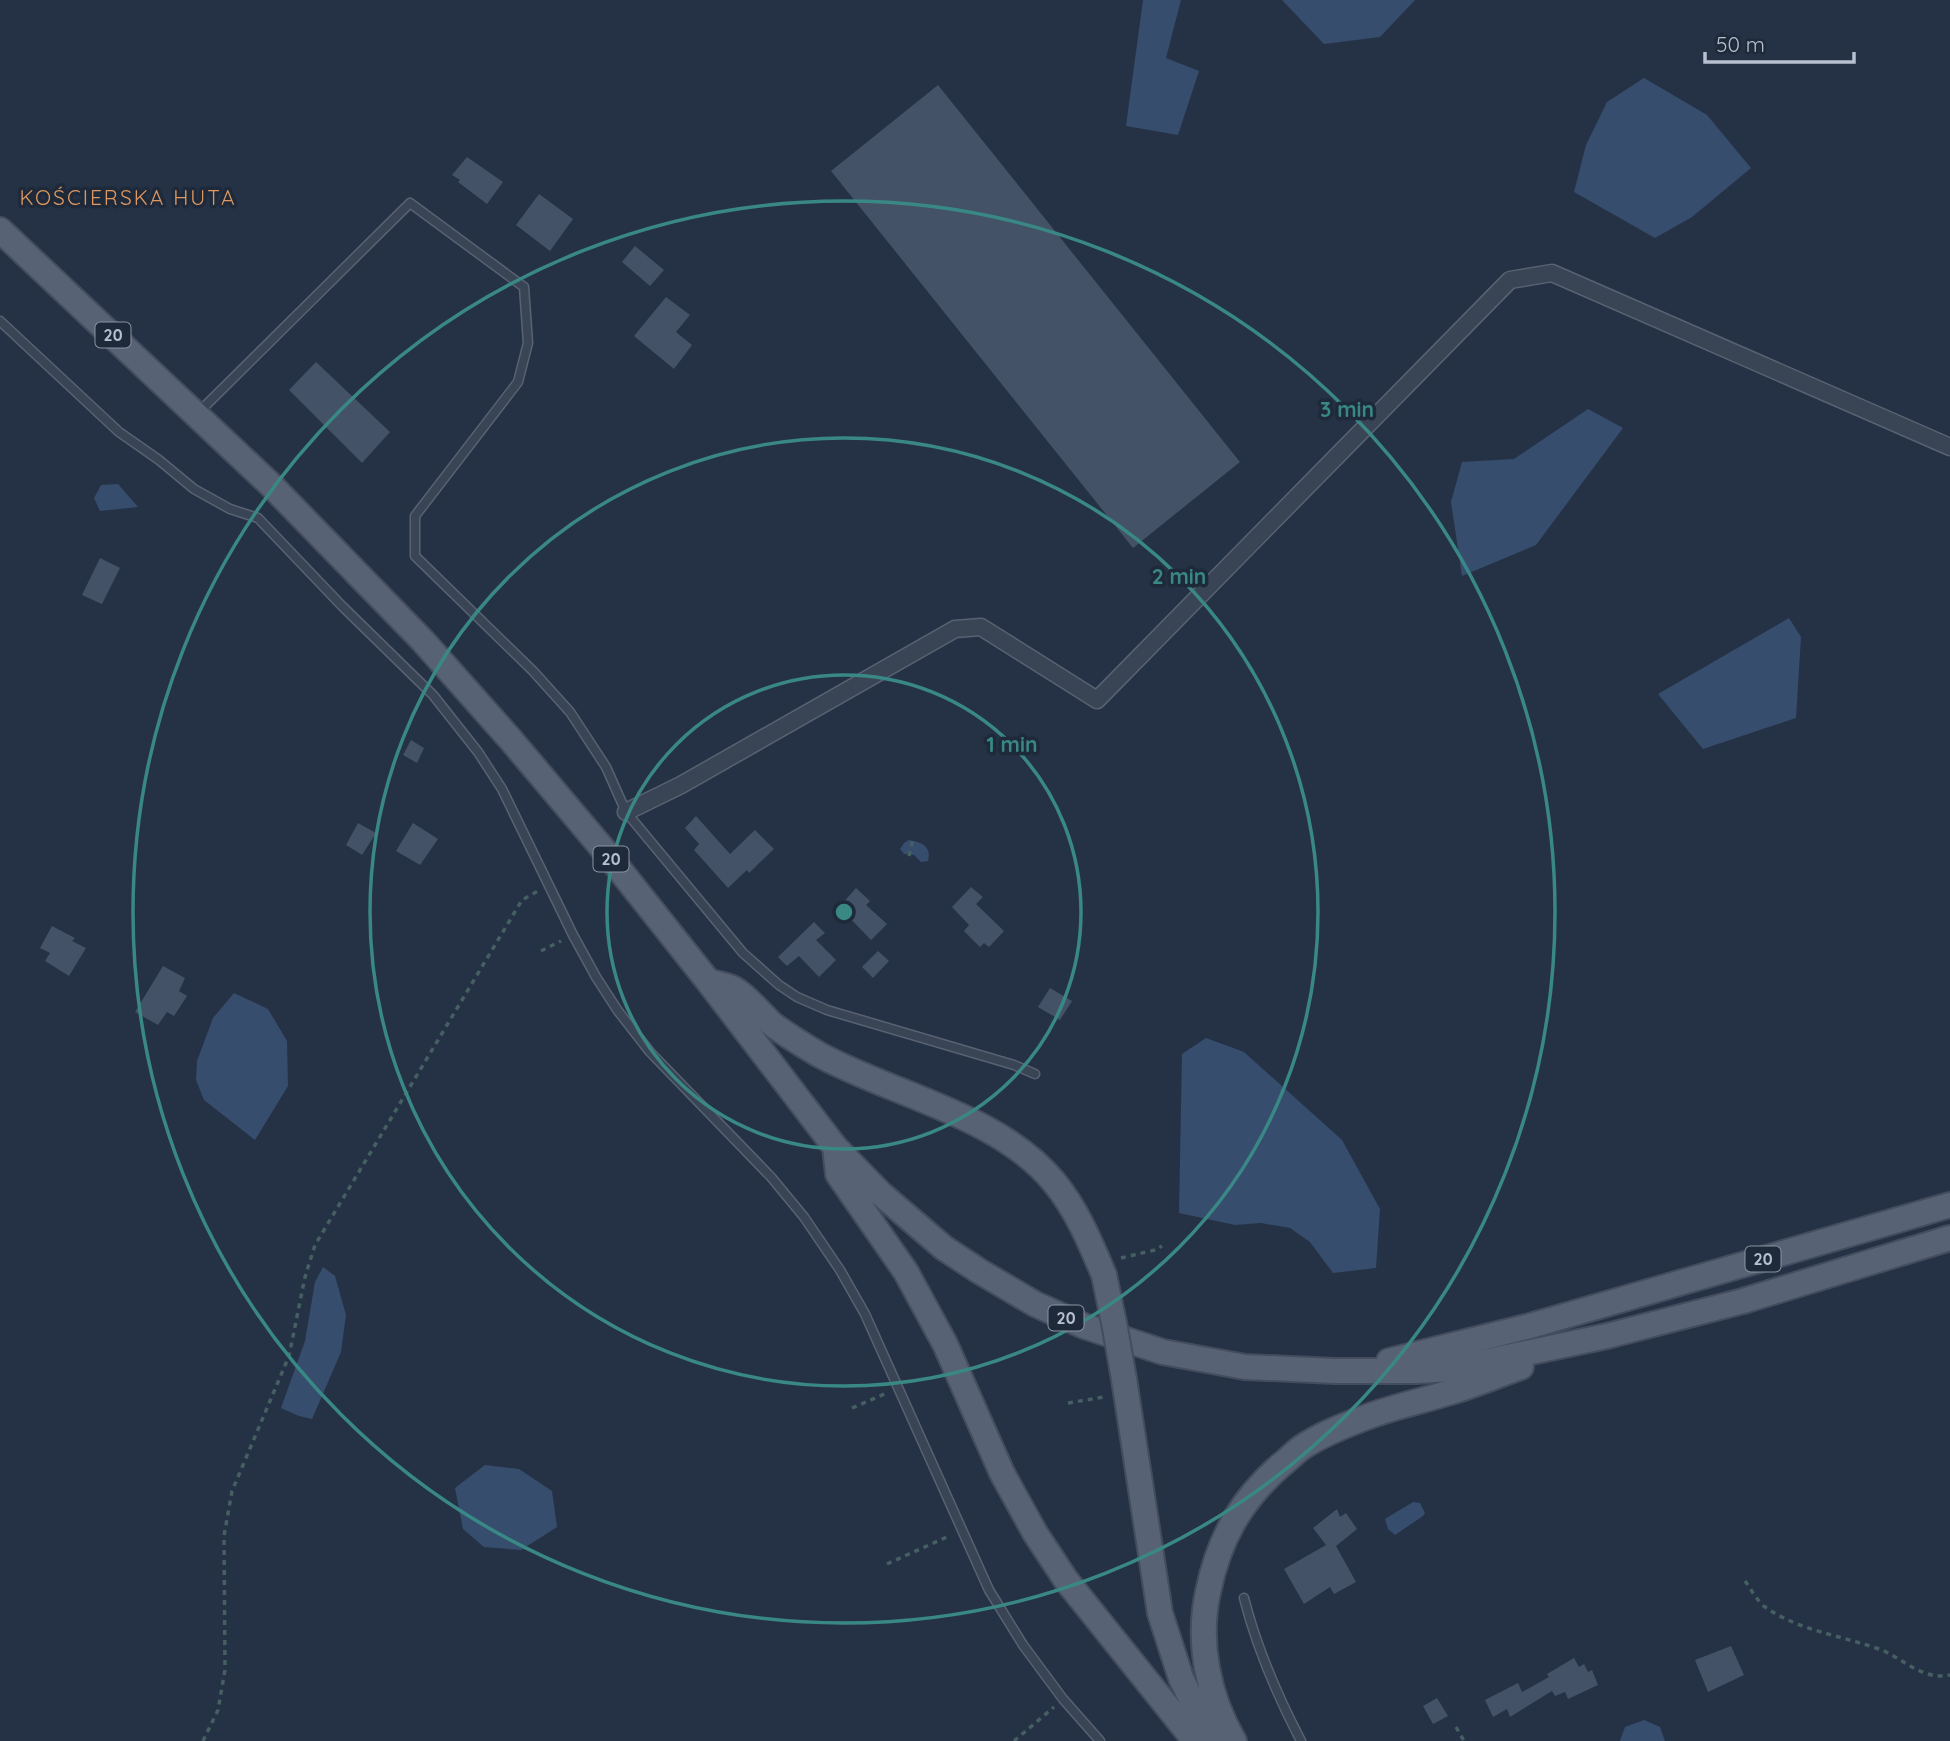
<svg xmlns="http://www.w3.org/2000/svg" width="1950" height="1741" viewBox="0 0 1950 1741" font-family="Quicksand,sans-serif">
  <rect width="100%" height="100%" fill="#253245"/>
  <g fill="#374d6d">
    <path d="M1143,0h38l-15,58 33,13 -21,64 -52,-9z"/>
    <path d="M1282,0h133l-35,37 -56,7z"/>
    <path d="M1644,78l63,37 44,53 -59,49 -37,21 -81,-46 12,-47 21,-43z"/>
    <path d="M1588,409l35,19 -87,117 -74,31 -11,-74 11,-40 52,-3z"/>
    <path d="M118,484l20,23 -38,4 -6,-13 7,-13z"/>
    <path d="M1789,618l12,19 -5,81 -93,31 -45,-55z"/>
    <path d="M909,840c13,2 23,7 19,21l-7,1 -7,-7 -10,-1 -4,-5 4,-6z"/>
    <path d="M234,993l34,16 19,32 1,45 -33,54 -51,-40 -8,-20 1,-19 16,-43z"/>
    <path d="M1206,1038l38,14 98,88 38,69 -4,59 -43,5 -23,-31 -20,-14 -29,-5 -26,2 -56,-12 3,-159z"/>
    <path d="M323,1267l12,9 11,39 -5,37 -29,67 -13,-3 -18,-8 24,-67 10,-59z"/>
    <path d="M485,1465l34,4 33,22 5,36 -36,23 -37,-3 -21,-18 -8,-41z"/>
    <path d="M1413,1502l7,1 5,10 -2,3 -28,19 -7,-6 -3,-10z"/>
    <path d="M1644,1720l16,7 5,14h-45l5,-14z"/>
  </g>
  <g fill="#435267">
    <path d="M938,85l302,377 -107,86 -302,-377z"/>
    <path d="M467,157l36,25 -16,22 -29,-22 2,-2 -8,-5z"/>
    <path d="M539,194l34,25 -23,32 -34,-26z"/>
    <path d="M635,246l29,24 -14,16 -28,-24z"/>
    <path d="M666,297l24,18 -14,17 16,13 -18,24 -40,-33z"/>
    <path d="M316,362l74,70 -28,31 -73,-73z"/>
    <path d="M100,558l20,10 -18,36 -20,-9z"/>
    <path d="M411,740l13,8 -7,15 -14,-8z"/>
    <path d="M696,816l34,38 25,-24 19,19 -25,24 -2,-3 -19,18 -34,-38 5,-6 -14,-16z"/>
    <path d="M358,823l18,10 -14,22 -16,-10z"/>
    <path d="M413,823l25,16 -18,26 -24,-14z"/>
    <path d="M971,887l12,10 -7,7 28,27 -15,16 -5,-4 -4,4 -16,-16 5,-6 -17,-18z"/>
    <path d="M856,888l14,13 -4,4 21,19 -16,16 -25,-26 1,-2 -6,-7z"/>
    <path d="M814,922l11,11 -9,7 20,20 -17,17 -20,-21 -12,10 -9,-9z"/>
    <path d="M52,926l23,12 -3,3 14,7 -17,28 -24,-15 5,-8 -10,-5z"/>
    <path d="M878,951l11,10 -16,17 -11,-11z"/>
    <path d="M163,966l22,12 -6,13 8,5 -13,20 -7,-4 -9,13 -23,-13z"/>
    <path d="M1050,988l22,13 -12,19 -22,-13z"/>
    <path d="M1337,1509l3,8 6,-4 11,16 -21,17 20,36 -22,12 -4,-7 -26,17 -20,-35 42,-24 -13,-17z"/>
    <path d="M1731,1646l13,29 -36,17 -13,-32z"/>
    <path d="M1574,1658l5,9 5,-3 4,8 4,-2 6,15 -30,14 -3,-7 -10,4 -3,-5 -42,26 -3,-8 -14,8 -8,-17 33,-17 4,9 27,-15 -2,-3z"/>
    <path d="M1437,1698l11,18 -15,8 -10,-18z"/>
  </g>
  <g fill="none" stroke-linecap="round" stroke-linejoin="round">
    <defs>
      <g id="lane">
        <path d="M0,321l119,111 40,28 35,29 36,20 28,9 84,88 91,89 45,57 24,37 71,146 23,42 22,34 32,41 121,125 33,40 36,53 25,44 124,276 34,55 40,54 37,42"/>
        <path d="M199,412l211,-209 114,84 4,56 -10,39 -103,134v40l118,115 37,41 36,55 20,45 117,141 36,32 18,12 30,13 187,55 21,9"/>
        <path d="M1244,1598c13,51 33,97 57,143"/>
      </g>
      <path id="street" d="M626,812l55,-27 274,-156 26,-2 116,73 413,-420 42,-7 398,174"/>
      <g id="primary">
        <path d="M0,230l272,256 151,155 88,99 97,115 100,126 127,166 46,47 63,54 35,23 56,33 49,22 79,26 82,15 90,4h81l35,-2 156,-33 136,-35 207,-63"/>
        <path d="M709,981c7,3 18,4 25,8 14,8 27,25 39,36 14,10 30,20 45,29 74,41 180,60 236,128 23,28 36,60 50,93"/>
        <path d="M835,1147l3,27 68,98 39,72 57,129 33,60 31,47 129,161"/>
        <path d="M1389,1361l141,-35 420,-121"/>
        <path d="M1124,1379l36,234 21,65 13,27 26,36"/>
        <path d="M1234,1741c-26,-44 -37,-99 -26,-149 11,-53 32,-91 73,-127 7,-5 13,-12 20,-17 19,-13 42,-22 63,-30 28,-11 58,-17 87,-26 23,-7 47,-17 70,-25"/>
      </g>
    </defs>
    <use href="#lane" stroke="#586272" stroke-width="11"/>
    <use href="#street" stroke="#586272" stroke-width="19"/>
    <use href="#primary" stroke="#434d5e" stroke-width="28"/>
    <g stroke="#455f62" stroke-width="3.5" stroke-dasharray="5 5" stroke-linecap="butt">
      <path d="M909,856l4,-17"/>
      <path d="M541,951l20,-10"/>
      <path d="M1121,1258l34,-8 7,-4"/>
      <path d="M1068,1403l36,-6"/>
      <path d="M852,1408l35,-15"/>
      <path d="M887,1564l62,-28"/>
      <path d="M1745,1581c6,8 12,20 20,26 33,23 73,28 111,41 26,8 44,33 74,27"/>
      <path d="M1456,1727l8,14"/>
      <path d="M203,1741l15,-31 7,-40 -1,-134 8,-45 57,-135 16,-79 10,-32 207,-345 16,-9"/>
      <path d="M1014,1741l40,-34"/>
    </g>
    <use href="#lane" stroke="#394454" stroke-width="8"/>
    <use href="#street" stroke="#394454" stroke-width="16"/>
    <use href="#primary" stroke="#576374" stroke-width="24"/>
    <defs>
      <path id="primary-bridge" d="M1104,1275l11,53 9,51"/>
    </defs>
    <use href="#primary-bridge" stroke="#434d5e" stroke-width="28" stroke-linecap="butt"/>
    <use href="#primary-bridge" stroke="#576374" stroke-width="24"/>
  </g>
  <g fill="none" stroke="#398886" stroke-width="3.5">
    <circle cx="844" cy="912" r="237"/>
    <circle cx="844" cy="912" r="474"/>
    <circle cx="844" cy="912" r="711"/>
  </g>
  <g text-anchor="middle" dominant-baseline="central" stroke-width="7" stroke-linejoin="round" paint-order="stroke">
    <g fill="#1e293a" stroke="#8993a2" stroke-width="2">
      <rect x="95.5" y="322.5" width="35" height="25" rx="5"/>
      <rect x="593.5" y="846.5" width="35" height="25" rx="5"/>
      <rect x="1745.5" y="1246.5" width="35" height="25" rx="5"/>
      <rect x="1048.5" y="1305.5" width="35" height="25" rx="5"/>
    </g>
    <g font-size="16" font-weight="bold" fill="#b7c0ce">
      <text x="113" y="335">20</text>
      <text x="611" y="859">20</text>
      <text x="1763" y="1259">20</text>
      <text x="1066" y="1318">20</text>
    </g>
    <g font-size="21" letter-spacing="2" fill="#df9861" stroke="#1e293a">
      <text x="128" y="197">KOŚCIERSKA HUTA</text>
    </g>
  </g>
  <circle cx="844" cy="912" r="10" fill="#398886" stroke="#1e293a" stroke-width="3.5"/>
  <g font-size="21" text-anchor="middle" font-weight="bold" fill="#398886" stroke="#1e293a" stroke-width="7" stroke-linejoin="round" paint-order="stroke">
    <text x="1347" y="417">3 min</text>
    <text x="1179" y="584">2 min</text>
    <text x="1012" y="752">1 min</text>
  </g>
  <path d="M1705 52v10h149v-10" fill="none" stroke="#b7c0ce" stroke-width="3.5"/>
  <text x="1716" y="52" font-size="21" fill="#b7c0ce" stroke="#1e293a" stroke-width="5" paint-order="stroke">50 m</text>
</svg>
